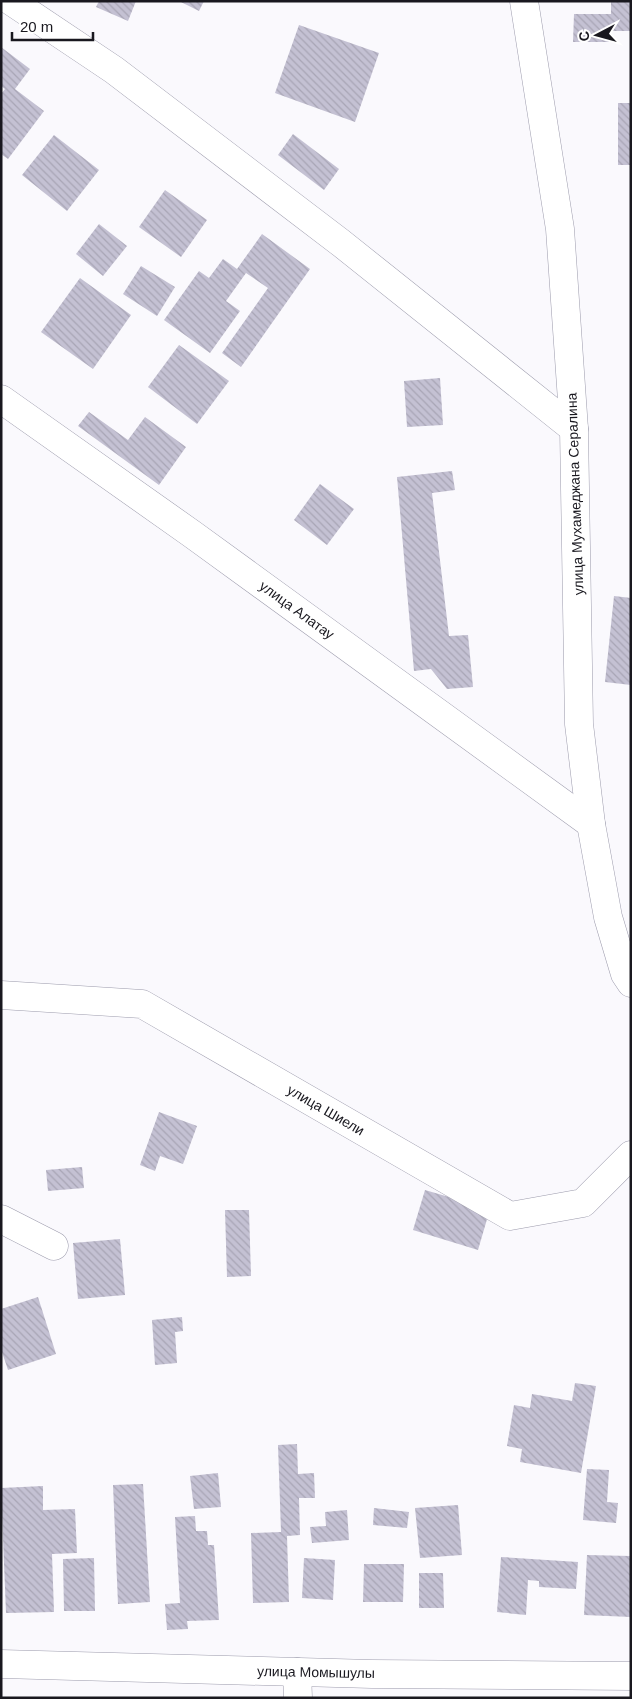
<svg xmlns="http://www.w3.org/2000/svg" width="632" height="1699" viewBox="0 0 632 1699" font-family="Helvetica,sans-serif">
  <defs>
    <pattern id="building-back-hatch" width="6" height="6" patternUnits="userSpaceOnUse" patternTransform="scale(1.25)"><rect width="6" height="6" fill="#c4c1d3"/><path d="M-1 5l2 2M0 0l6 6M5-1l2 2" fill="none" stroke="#a8a5b5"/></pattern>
  </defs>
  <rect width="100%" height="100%" fill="#faf9fd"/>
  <g fill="url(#building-back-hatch)">
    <path d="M99,1h37l-8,20 -32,-14z"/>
    <path d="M179,1h25l-5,10z"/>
    <path d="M611,1h20v30h-21v11h-37l1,-28h37z"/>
    <path d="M299,25l80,28 -24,69 -80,-29z"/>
    <path d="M1,47l29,22 -15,20 29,22 -36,48 -7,-5v-60l4,-5 -4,-3z"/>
    <rect x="618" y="103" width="13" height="62"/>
    <path d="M293,134l46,35 -15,21 -46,-35z"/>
    <path d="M54,135l45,35 -32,41 -45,-36z"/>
    <path d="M165,190l42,30 -26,37 -42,-30z"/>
    <path d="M99,224l28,22 -24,30 -27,-22z"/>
    <path d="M262,234l48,35 -69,98 -19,-14 46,-65 -22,-15 -20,28 14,10 -30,42 -46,-33 35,-49 10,7 14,-19 14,10z"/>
    <path d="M141,266l34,21 -18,29 -34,-22z"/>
    <path d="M80,278l51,37 -38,54 -52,-37z"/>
    <path d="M179,345l50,36 -32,43 -49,-37z"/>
    <path d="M440,378l3,47 -36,2 -3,-46z"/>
    <path d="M89,412l39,28 17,-23 41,30 -27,38 -81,-59z"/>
    <path d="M452,471l3,19 -23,3 17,143 19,-1 5,52 -26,2 -16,-20 -17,2 -17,-194z"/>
    <path d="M320,484l34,25 -27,36 -33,-25z"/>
    <path d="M614,596l17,2v87l-26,-3z"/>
    <path d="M159,1112l38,14 -14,38 -23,-8 -5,15 -15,-6z"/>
    <path d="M82,1167l2,21 -36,3 -2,-21z"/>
    <path d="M425,1190l65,19 -12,41 -65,-20z"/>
    <path d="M225,1210h24l2,66 -24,1z"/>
    <path d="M120,1239l5,56 -47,4 -5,-56z"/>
    <path d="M38,1297l18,57 -48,16 -7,-21v-40z"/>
    <path d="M182,1317l1,14 -8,1 2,31 -22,2 -3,-45z"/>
    <path d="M575,1383l21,3 -15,87 -61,-11 2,-13 -15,-3 7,-41 16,3 2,-14 40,7z"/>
    <path d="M297,1444l1,30 16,-1 1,25h-16l1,37 -13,1 2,66 -36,1 -2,-70 30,-1 -3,-87z"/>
    <path d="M587,1469l22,1 -2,32 11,1 -2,20 -33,-3z"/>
    <path d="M218,1473l3,34 -27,2 -4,-33z"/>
    <path d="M143,1484l7,118 -32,2 -5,-119z"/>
    <path d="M43,1486v24l32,-1 2,44 -25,1 2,58 -48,1 -5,-125z"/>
    <path d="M458,1505l4,50 -42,3 -5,-50z"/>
    <path d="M374,1508l35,4 -2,16 -34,-3z"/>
    <path d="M347,1510l2,30 -37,3 -2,-16 16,-1 -1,-14z"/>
    <path d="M195,1516l1,15h11l1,14h6l5,75 -32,1 1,8 -21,1 -2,-26 15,-1 -5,-86z"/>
    <path d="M587,1555l44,1v61l-47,-2z"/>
    <path d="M501,1557l77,5 -2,27 -37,-2v-6l-11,-1 -2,35 -29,-3z"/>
    <path d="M94,1558l1,53h-31l-1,-52z"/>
    <path d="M304,1558l31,2 -2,40 -31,-2z"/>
    <path d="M364,1564h40l-1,38h-40z"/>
    <path d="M419,1573h24l1,35h-25z"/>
  </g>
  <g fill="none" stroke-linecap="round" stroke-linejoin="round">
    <defs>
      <g id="minor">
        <path d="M11,1l103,69 227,173 233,186"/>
        <path d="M524,1l36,228 14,200 5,295 12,100 17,93 17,57 6,9"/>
        <path d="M1,399l191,135 399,290"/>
        <path d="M1,995l141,9 368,212 73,-13 48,-48"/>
        <path d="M1,1219l53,27"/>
        <path d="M1,1664l371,10 259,2"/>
        <path d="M297,1672l1,26"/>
      </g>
    </defs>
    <use href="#minor" stroke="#9c9bac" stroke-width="29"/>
    <use href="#minor" stroke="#fff" stroke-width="28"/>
  </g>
  <g text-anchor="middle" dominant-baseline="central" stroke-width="4" stroke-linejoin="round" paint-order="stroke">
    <g font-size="14" fill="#19181f" stroke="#fff">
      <text transform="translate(575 494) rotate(-92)">улица Мухамеджана Сералина</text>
      <text transform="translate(297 610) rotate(36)">улица Алатау</text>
      <text transform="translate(326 1110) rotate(30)">улица Шиели</text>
      <text transform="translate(316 1672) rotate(1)">улица Момышулы</text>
    </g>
  </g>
  <rect width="632" height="1699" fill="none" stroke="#19181f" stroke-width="5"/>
  <g transform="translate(597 35) rotate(264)" stroke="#ffffff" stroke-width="4" paint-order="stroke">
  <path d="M0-4L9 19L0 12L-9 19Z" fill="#19181f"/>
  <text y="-8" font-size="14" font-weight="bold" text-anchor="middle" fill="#19181f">С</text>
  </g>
  <path d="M12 32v8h81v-8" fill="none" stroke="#19181f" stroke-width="2.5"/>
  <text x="20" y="32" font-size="15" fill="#19181f" stroke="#ffffff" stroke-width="4" paint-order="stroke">20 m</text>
</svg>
